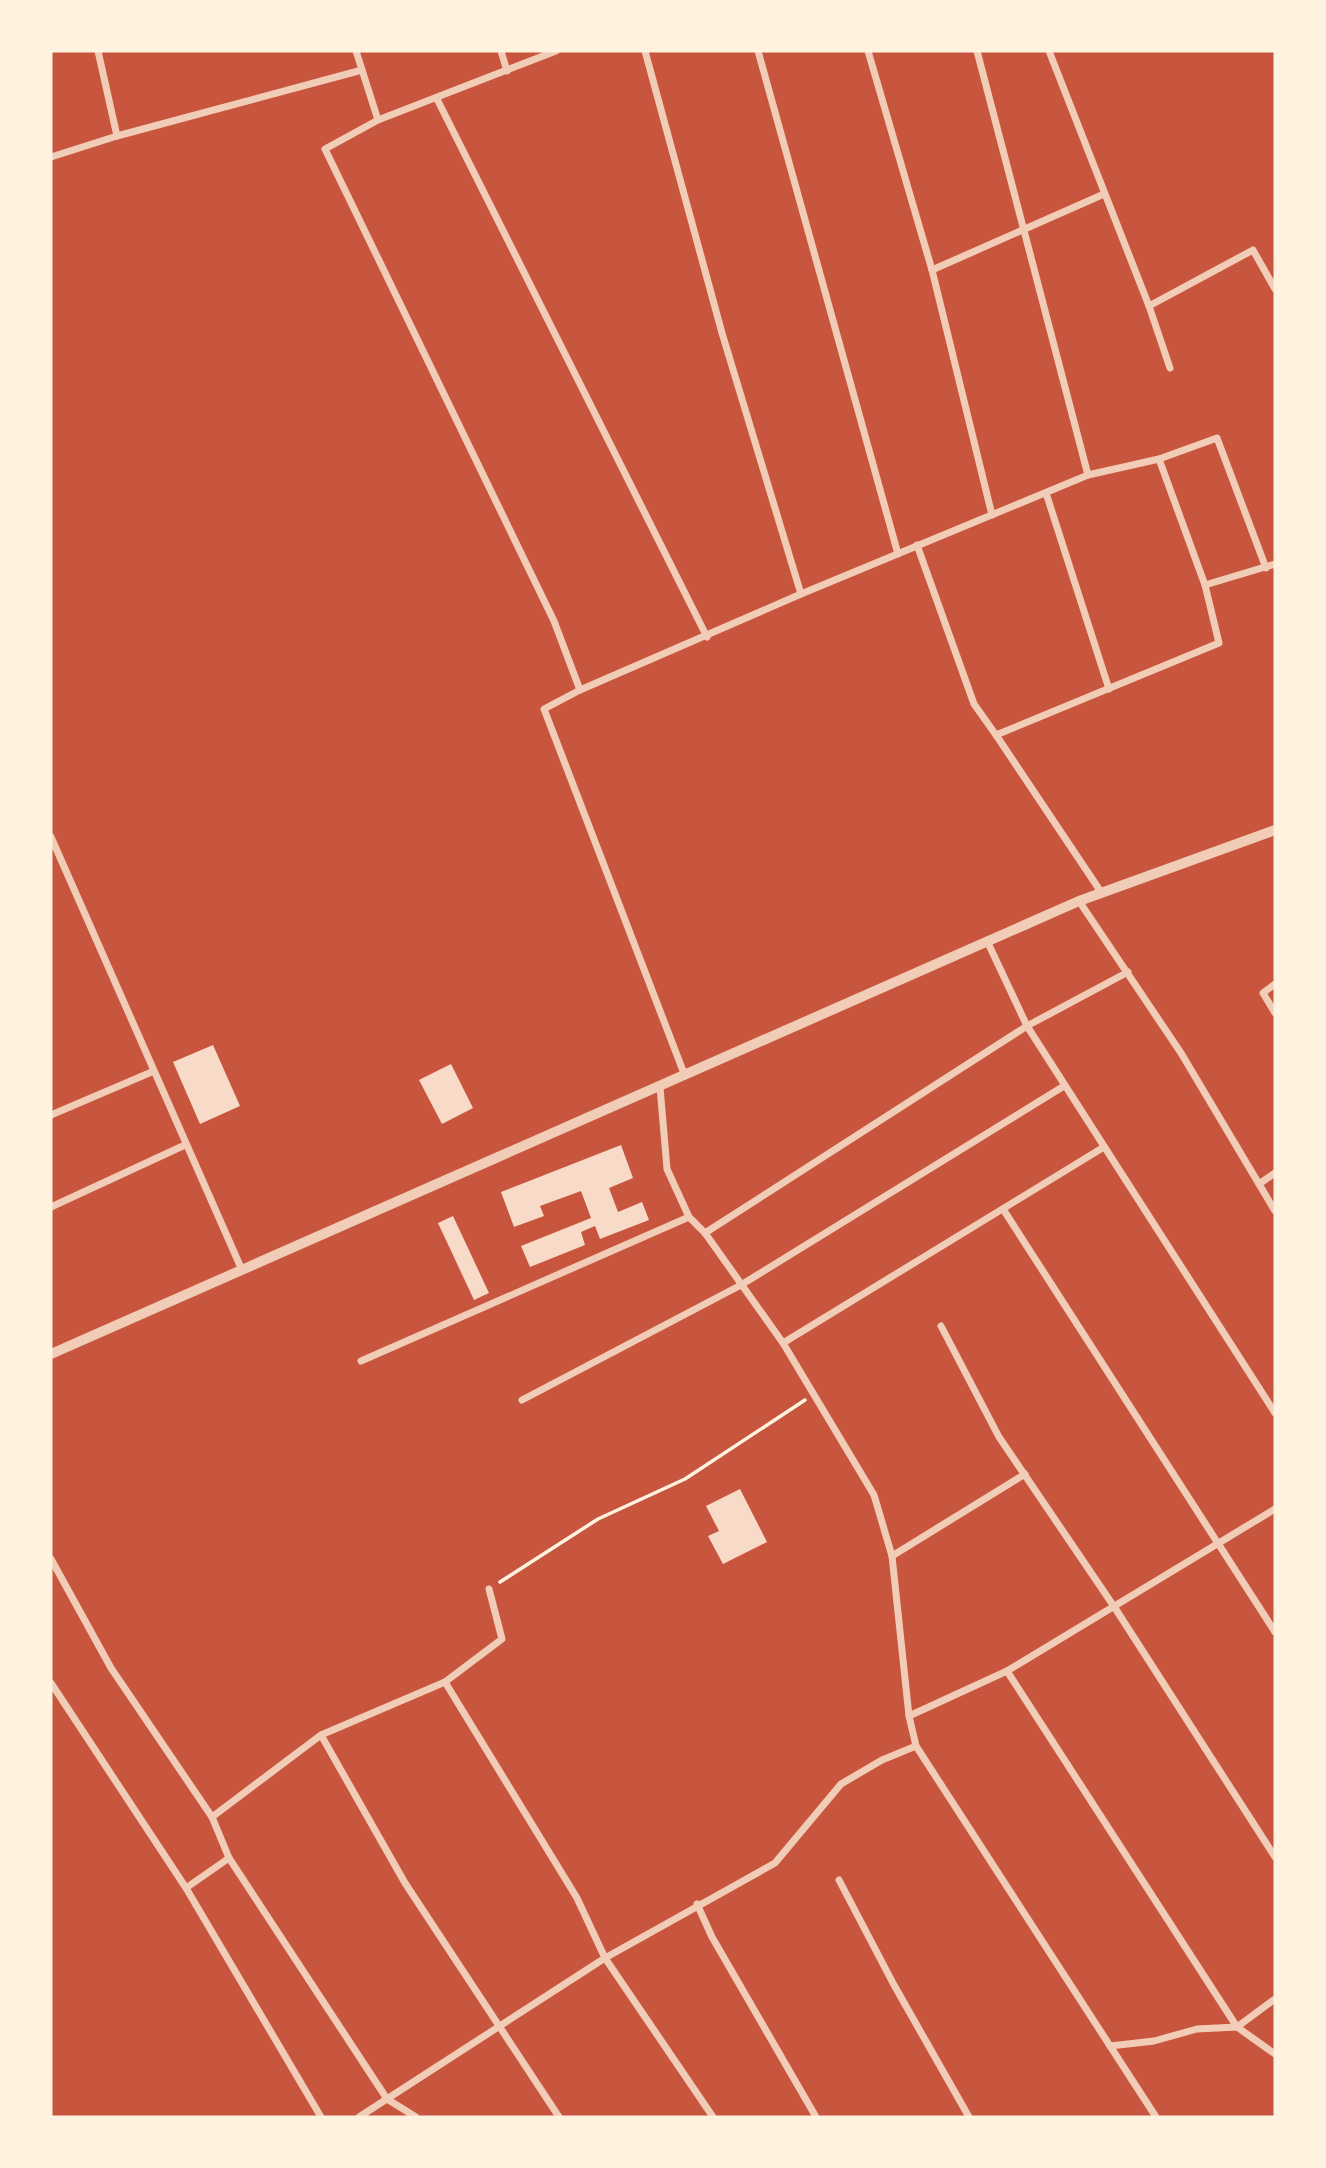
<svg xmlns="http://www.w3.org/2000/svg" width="1326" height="2168" viewBox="0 0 1326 2168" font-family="'Public Sans',sans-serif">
  <rect width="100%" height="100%" fill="#c8553d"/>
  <g fill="#f7dbc8">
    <path d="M213,1045l27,61 -40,18 -27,-62z"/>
    <path d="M451,1064l22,44 -31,16 -23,-44z"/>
    <path d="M621,1145l12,33 -24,10 9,24 24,-10 7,18 -49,19 -5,-13 -14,6 4,13 -55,22 -9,-21 70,-28 -10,-27 -41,15 4,10 -30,11 -13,-35z"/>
    <path d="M453,1216l36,77 -15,7 -36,-77z"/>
    <path d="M740,1489l27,53 -44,22 -15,-28 11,-5 -13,-25z"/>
  </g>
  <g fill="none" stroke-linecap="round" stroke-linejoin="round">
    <path stroke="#fff3e0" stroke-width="3.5" d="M500,1582l98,-63 87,-40 120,-79"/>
    <g stroke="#f1ccb7" stroke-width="7">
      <path d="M98,51l19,85"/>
      <path d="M356,51l22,69"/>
      <path d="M501,51l6,20"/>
      <path d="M556,51l-178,69 -53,29 229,472 26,69"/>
      <path d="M645,51l77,282 79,261"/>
      <path d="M758,51l140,503"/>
      <path d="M868,51l64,219 60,245"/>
      <path d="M977,51l111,424"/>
      <path d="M1049,51l100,255 21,62"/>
      <path d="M437,99l270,538"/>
      <path d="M51,157l66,-21 245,-66"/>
      <path d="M932,270l172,-76"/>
      <path d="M1149,306l104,-56 22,39"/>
      <path d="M1046,493l63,196"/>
      <path d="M917,545l57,159 22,31"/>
      <path d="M1205,585l70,-21"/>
      <path d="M51,837l191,433"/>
      <path d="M1101,892l-105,-157 223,-92 -14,-58 -46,-126"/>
      <path d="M1079,901l102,152 94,158"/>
      <path d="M988,943l39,83 248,387"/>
      <path d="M1275,984l-12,9 12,20"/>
      <path d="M685,1076l-141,-367 36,-19 221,-96 287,-119 71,-16 58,-21 49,130"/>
      <path d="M660,1087l7,82 22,48 16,16 78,110 91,152 18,61 17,160 7,30 240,371"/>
      <path d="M51,1115l103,-44"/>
      <path d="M1259,1184l16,-11"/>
      <path d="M51,1207l134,-62"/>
      <path d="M1003,1209l272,423"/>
      <path d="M705,1233l322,-207 101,-54"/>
      <path d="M941,1326l58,111 116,171 160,249"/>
      <path d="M783,1343l321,-196"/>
      <path d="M361,1361l328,-144"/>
      <path d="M522,1400l219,-115 323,-199"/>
      <path d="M892,1556l133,-82"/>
      <path d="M51,1559l60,109 101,149 17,41 158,241 29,18"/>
      <path d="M1007,1671l230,356 38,-28"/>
      <path d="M445,1682l132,216 28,60 108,159"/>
      <path d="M51,1683l135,205 135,229"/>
      <path d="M909,1716l98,-45 268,-162"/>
      <path d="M321,1735l84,148 154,234"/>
      <path d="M212,1817l109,-82 124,-53 57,-43 -13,-50"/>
      <path d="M839,1880l55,105 75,132"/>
      <path d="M186,1888l43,-30"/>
      <path d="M697,1904l15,33 104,180"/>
      <path d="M1110,2046l44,-5 43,-12 40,-2 38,27"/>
      <path d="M359,2117l246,-159 170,-95 66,-79 41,-24 34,-14"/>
    </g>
    <path stroke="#f1ccb7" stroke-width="10" d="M51,1354l1028,-453 196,-71"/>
  </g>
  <rect width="1326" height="2168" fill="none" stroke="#fff3e0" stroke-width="105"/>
</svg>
